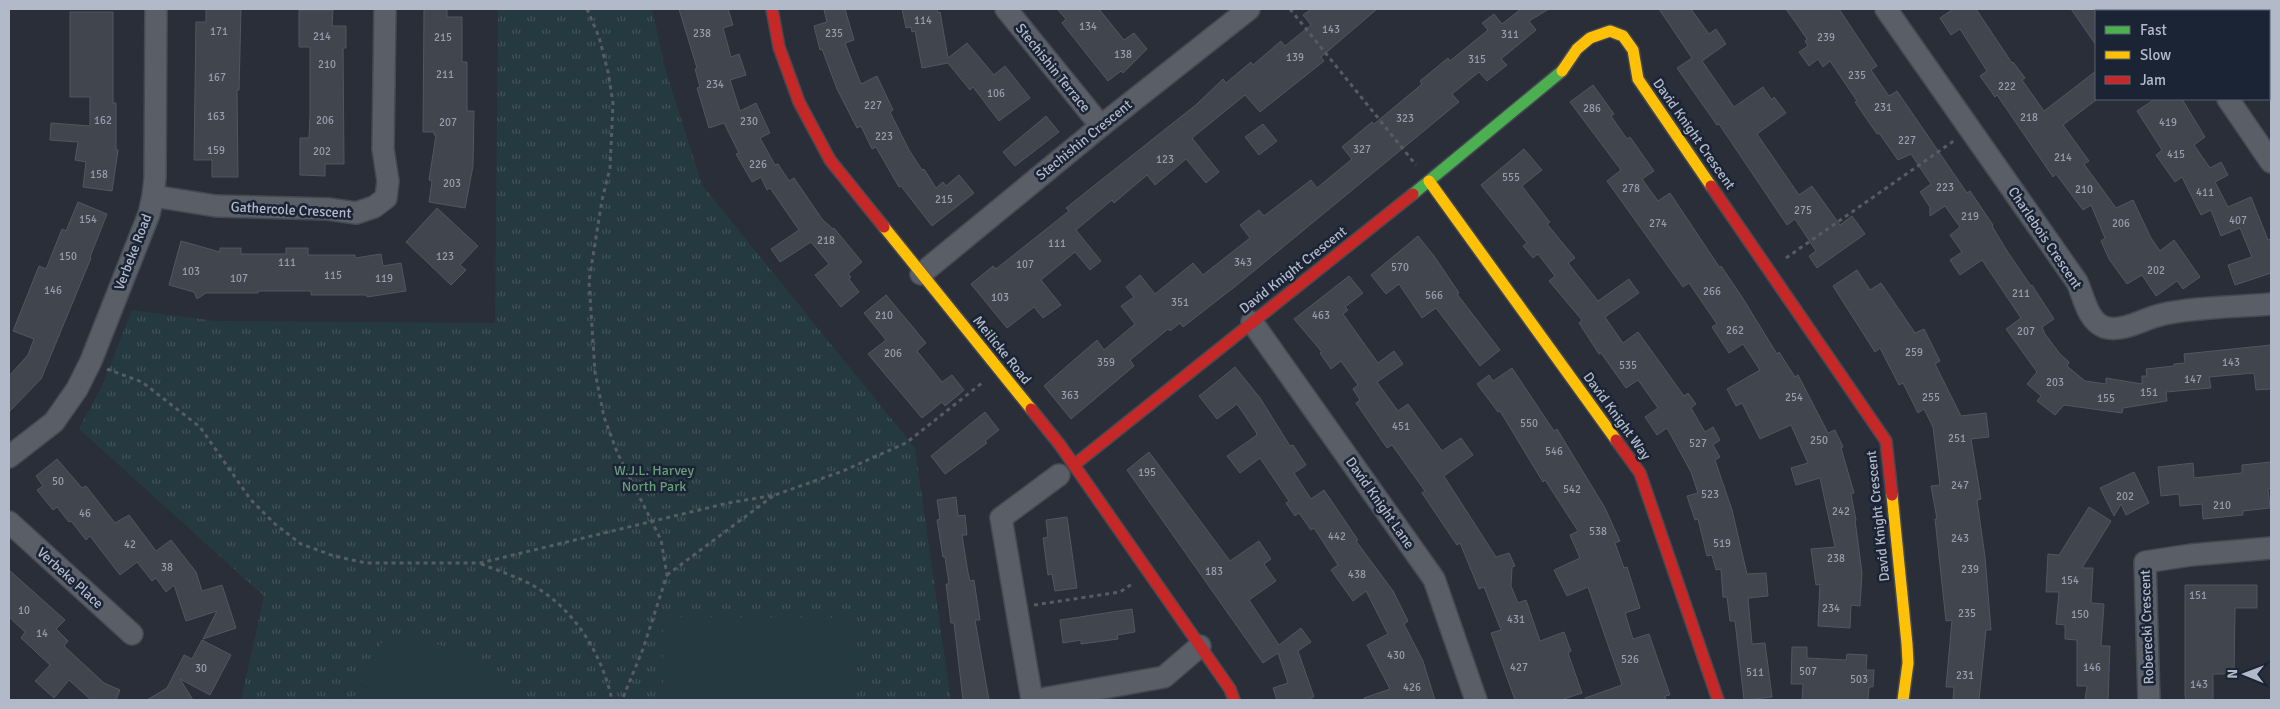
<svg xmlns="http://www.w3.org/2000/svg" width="2280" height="709" viewBox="0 0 2280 709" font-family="Signika,sans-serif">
  <defs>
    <pattern id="park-tufts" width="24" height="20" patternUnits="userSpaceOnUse" patternTransform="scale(1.25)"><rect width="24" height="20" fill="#253940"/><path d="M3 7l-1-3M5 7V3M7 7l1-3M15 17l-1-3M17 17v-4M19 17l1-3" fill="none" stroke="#42545a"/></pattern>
  </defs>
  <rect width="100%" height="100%" fill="#292e39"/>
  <path fill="url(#park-tufts)" d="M498,9h154l13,59 37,117 213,263 36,252h-710l23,-104 -185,-167 23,-43 30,-76 84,11 279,2z"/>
  <g fill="#253940">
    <path d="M663,617l193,1v82h-193z"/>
    <path d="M392,636c48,3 94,23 122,64h-161l28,-57z"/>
  </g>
  <g fill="#41454e" stroke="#515661">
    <path d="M206,9h35l-2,81h-2l1,87h-26v-17h-18l2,-138h10z"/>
    <path d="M424,9h23v8h15v45h5v49h7l-1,55 -8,42 -36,-6 3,-21 -3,-1 7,-45h-2v-3h-11z"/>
    <path d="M679,9h49l5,16 -10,3 8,29 8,-3 7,21 -16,5 10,31 16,-8 14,30 -10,5 15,27 3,-1 11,17 5,-3 28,41 11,10 1,-1 28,34 -14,12 3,3 -2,2 10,13 -18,15 -26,-32 14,-11 -18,-22 -31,20 -9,-13 28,-19 -29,-42 -3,2 -6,-13 -9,5 -16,-28 3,-1 -15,-30 -15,5 -12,-40 3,-1 -5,-18 2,-1z"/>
    <path d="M832,9h13l9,31 -9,3 16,41 16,-8 16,34 -3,2 19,38 13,20 2,-1 12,19 7,-6 3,4 13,-11 15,18 -42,33 -31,-40 -2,1 -23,-40 -4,2 -11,-23 -4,2 -20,-39 -15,-40 -2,1 -6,-24 13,-4 -3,-12z"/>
    <path d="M902,9h35l1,4 2,-1 8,46 19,-15 27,32 11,-9 25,32 -31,23 -26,-34 -3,3 -22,-27 -26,5 -7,-37 -3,1 -1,-5 -5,1z"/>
    <path d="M1057,9h42l25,31 10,-7 13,16 -24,24 -2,-2 -13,10 -46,-58 4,-4z"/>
    <path d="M1311,9h66l-56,48 3,4 -64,51 -15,-17 -53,43 27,34 -13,11 -20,-24 -31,26 -8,-10 -33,28 -2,-3 -36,30 25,31 -11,9 -15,-18 -34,28 20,25 -18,13 -9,-11 -27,21 -36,-44 22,-18 3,3 73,-58 -3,-3 131,-104 26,-25 3,4 25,-21 2,3 28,-24 4,5 26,-21 -8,-10z"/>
    <path d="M1521,9h28l-20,12 7,9 -35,29 6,6 -20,16 -8,-9 -27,22 7,8 -222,183 -54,42 -3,-4 -10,8 -2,-2 -38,31 4,6 -63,53 -27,-33 53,-46 7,10 31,-26 -14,-18 13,-9 -8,-10 14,-12 15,19 38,-31 10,12 47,-37 -10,-13 19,-15 5,6 47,-36 6,8 35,-29 -10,-12 30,-25 2,2 48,-40 -2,-3 28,-23 2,3 38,-31 -6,-7 12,-9 8,10z"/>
    <path d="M1659,9h32l18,25 7,-5 10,15 -24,17 32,46 29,-20 9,13 2,-3 12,16 -29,21 42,61 13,-9 28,39 12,-9 13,18 -48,34 -8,-12 7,-5 -21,-32 -8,6 -68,-101 -2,1 -40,-57 15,-10z"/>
    <path d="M1786,9h53l38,57 -6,4 18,26 8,-5 70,102 3,-2 23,34 -1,1 15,25 24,35 1,-1 22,34 -12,8 3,7 15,20 9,8 -2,4 18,15 21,3v-6l36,6v-8h5l-1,-7 28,-3v-2l11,-1 -1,-9 87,-9v44l-15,1 -2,-17 -45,4 2,11 -45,4 1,9 -44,7 -1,5 -58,-8 -9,10 -18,-14 4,-5 -14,-12 10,-12 -31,-43 15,-11 -39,-58 -22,15 -10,-15 12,-8 -12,-17 10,-8 -15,-21 -15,10v-9l-10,-15 11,-8 -20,-30 -13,6 -19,-27 -2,1 -22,-32 2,-1 -27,-40 -7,6 -5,-8 -9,7 -10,-14 9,-6 -3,-5 2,-2z"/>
    <path d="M1953,9h23l36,54 1,-1 12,16 -3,2 22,31 52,-40v29l-33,25 26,36 -5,3 32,44 17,-8 18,38 9,13 14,-11 26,37 -17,12 -6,-8 -21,15 -14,-21 -15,9 -18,-25 -8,-18 4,-3 -14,-33 -8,5 -27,-36 -3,3 -56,-82 -2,2 -15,-21 7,-5 -27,-42 -9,6 -11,-17z"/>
    <path d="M2071,9h25v36z"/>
    <path d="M299,10h34l-1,16h14v22h-3l1,116h-19v12l-25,-1v-37h9l1,-24v-67h-11z"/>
    <path d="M70,12h43v91h3v47h2l-6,41 -29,-4 3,-25 -11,-2 3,-18 -28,-2 1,-17 39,3v-29h-20z"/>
    <path d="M1593,85l21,29 -3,2 16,23 3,-2 24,34 -12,8 16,22 12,-8 50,75 1,-2 21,31 35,57 2,-2 16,25 3,-2 30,58 7,-3 8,17 -2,1 13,45 -3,1 5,26h-1l7,53 -2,33 -9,-1 -1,23 -32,-2 2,-42 -4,1 -5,-36 24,-2 -15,-69 -24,7 -5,-17 17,-5 -17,-38 -31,14 -18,-36 -6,3 -9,-17 33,-19 -17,-26 -14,9 -17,-26 5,-3 -28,-41 -6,4 -76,-106 14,-11 -51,-68z"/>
    <path d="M2155,99h27l23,38 -11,8 16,23 11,-6 7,13 -13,7 13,25 23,-10 17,43 3,-1v34l-36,12 -7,-20 24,-8 -12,-29 -19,8 -10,-26 -10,5 -19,-38 -7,5 -19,-27 6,-5 -25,-39z"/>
    <path d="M1046,116l13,16 -44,34 -12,-14z"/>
    <path d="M1263,124l14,17 -18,14 -14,-18z"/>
    <path d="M1524,149l18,21 -20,16 26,34 2,2 -3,2 28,34 -7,5 30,38 31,-22 10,14 -34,24 18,26 15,-11 46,64 4,-3 8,11 -5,4 14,24 8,-5 7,13 -7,5 7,12 -5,3 17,50 15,64 19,-1 2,23 -20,2 4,46 13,-1 7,54 -28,3 -9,-79h-5l-3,-24h-4l-2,-28 -5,1 -4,-15 -5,1 -9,-37 -3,1 -8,-24 11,-3 -7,-21 -24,-44 -10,7 -12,-18 13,-9 -20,-28 -12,8 -25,-35 -2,1 -20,-31 3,-3 -33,-39 6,-5 -17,-22 -5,4 -10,-12 4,-3 -46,-58z"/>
    <path d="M78,202l29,12 -17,43 1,1 -50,121 -32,33v-36l19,-21 6,-16 -21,-8 26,-65 7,3 16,-40 4,2z"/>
    <path d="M437,208l41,38 -18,19 6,5 -15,15 -45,-43z"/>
    <path d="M1418,236l16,20 25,37 -2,1 43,56 -20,16 -44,-58 -14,10 -23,-34 -13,10 -15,-19z"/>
    <path d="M181,241l39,11v-4h21v6h45v-6h22v7h47v3l26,-4 2,12 18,-3 5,28 -39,6v-2h-56v-4h-53v2h-52l-9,6 -3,-7 -25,-7z"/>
    <path d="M1857,270l13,20 11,-7 34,50 9,-4 16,32 -5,3 26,52 25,-3 3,24 -18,2 10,60 -4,1 8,57 6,73h-5l-7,70h-26l1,-13h-8l6,-67 -6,1 -11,-102h2l-6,-33 9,-1 -7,-58 -9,-18 -6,4 -15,-30 -4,2 -19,-37 -5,4 -42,-66z"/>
    <path d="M1349,276l14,17 -18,14 3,3 -5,4 35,49 16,-12 9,13 -26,18 21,29 10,-7 34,47 19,-13 12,17 -29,21 52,81 13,-4 6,13 -3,1 -1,19 7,17 8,-3 14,41 24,-9 7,19 -3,2 14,40 -21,7h-46l-24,-67 10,-3 -17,-43 -5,2 -19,-46 -3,2 -35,-52 3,-2 -33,-46 -5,3 -31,-45 4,-3 -7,-11 5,-4 -17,-24 -10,8 -11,-16 2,-1 -28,-33z"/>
    <path d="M886,295l40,48 -9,8 25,31 10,-7 12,15 -19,16 -3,-4 -20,16 -54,-64 18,-14 -22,-27z"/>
    <path d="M1235,367l25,31 30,48 3,-1 13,20 -12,8 17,26 13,-9 34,50 -2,1 37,50 15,30 -4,3 19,37 12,39h-71v-2l26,-9 -23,-44 21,-11 -22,-43 -13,10 -22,-31 7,-5 -24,-37 -3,2 -12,-17 -4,3 -9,-13 3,-2 -29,-43 -20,15 -13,-17 30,-21 -1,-3 -19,-28 -20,15 -18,-23z"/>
    <path d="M1512,368l42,63 3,-2 48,79 15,33 -5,2 9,25 3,-1 13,41 -15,5 8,26 16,-5 21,61 -5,1 1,4h-81v-2l37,-13 -34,-98 -21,9 -13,-26 26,-12 -10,-23 8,-4 -33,-51 -2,2 -43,-71 -2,1 -21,-28 12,-9 4,6z"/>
    <path d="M985,412l14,18 -14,11 2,2 -42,31 -14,-18z"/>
    <path d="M1149,452l81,109 29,-20 12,18 -7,5 12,17 -27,19 30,45 22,-17 10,14 -13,9 16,46 -8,3h-29l-4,-12 15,-5 -10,-30 -15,10 -136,-193z"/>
    <path d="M57,459l25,29 4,-2 29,37 14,-8 27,36 15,-11 25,32 6,19 20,-6 14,43 -33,11 14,-28 -31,10 -12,-36 -8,7 -10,-14 -4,3 -15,-19 -17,13 -30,-39 -4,4 -15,-19 -2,1 -12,-15 -4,3 -16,-20 6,-4 -7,-10z"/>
    <path d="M2271,462v26l-3,1 2,19 -27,3v4l-40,4 -1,-15 -22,2 -1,-12 -18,2 -3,-29 35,-4 1,15 48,-5v-8z"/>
    <path d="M2134,472l15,31 -23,12 -5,-11 -7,12 -14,-28z"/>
    <path d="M956,497l2,19 7,-1 2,20h-5l6,38 2,8 4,-1 6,40h-5l14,80h-26l-9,-77h-3l-5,-39h3l-4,-27h-2l-6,-37 3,-1 -3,-19z"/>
    <path d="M2089,507l22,14 -29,47h11l-2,35 13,1 -3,42h9l-2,54h-23l2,-14h-10v-46l-12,-1v-14l-9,-1 3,-32h-13l2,-38 11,1z"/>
    <path d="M1067,517l10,71 -22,3 -3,-17 -4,1 -5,-37 5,-1 -2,-17z"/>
    <path d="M9,570l56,50 -9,9 12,12 -4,5 40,37 16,7 -4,10h-25l-22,-20 -15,18 -19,-17 15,-16 -29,-27 4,-6 -16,-15z"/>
    <path d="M2185,585h72v23h-22l-1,66h-21v26h-27l-1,-5z"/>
    <path d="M1132,609l3,23 -18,3 1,4 -37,5v-4l-18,3 -3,-23z"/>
    <path d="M202,640l29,15 -21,40 -30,-16 13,21h-46l20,-12 17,-33 8,4z"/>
    <path d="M1792,647h15v11l39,2 1,-6 20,1 -1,15h8l-1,17h-4l-1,13h-66l1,-16h-12z"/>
  </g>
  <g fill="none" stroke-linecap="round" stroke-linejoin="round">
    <defs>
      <g id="street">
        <path d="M1006,9l95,117"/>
        <path d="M1886,9l191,273c7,15 10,38 27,45 18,6 39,-8 56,-12 33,-8 77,-8 111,-11"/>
        <path d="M2165,9l1,2"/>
        <path d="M2269,64l2,-2"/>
        <path d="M2228,99l43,63"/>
        <path d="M153,196l63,10 112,3 28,4 18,-6 12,-9 2,-17 -5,-32 2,-140"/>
        <path d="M921,274l180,-148 148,-117"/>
        <path d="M1252,322l182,257 42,121"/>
        <path d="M9,457l45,-35 23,-33 14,-28 58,-147 4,-18 2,-18 1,-169"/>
        <path d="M9,522l123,112"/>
        <path d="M1032,700l-31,-182 58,-43"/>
        <path d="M1036,700l128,-23 36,-31"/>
        <path d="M2149,700l-4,-138 46,-7 80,-7"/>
      </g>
      <path id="fast" d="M1413,194l149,-123"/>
      <g id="slow">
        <path d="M1562,71l15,-22 13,-11 20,-7 13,5 10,14 5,29 73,107"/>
        <path d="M1429,181l187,259"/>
        <path d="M884,227l147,182"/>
        <path d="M1892,495l15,149 1,19 -5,37"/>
      </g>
      <g id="jam">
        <path d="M772,9l7,38 20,55 31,58 54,67"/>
        <path d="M1711,186l175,255 6,54"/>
        <path d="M1031,409l29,36 170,244 4,11"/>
        <path d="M1616,440l24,33 78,227"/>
        <path d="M1074,465l339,-271"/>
      </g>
    </defs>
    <use href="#street" stroke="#454952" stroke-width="24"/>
    <use href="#fast" stroke="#454952" stroke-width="14"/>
    <use href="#slow" stroke="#454952" stroke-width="14"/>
    <use href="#jam" stroke="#454952" stroke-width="14"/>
    <g stroke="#575c64" stroke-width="3" stroke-dasharray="4 4" stroke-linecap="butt">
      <path d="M587,9l12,28 9,35 5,31 -3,65 -8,32 -13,81 6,91 9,45 13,35 44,88 6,35 -24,74 -21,51"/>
      <path d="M1290,9l126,156"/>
      <path d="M1786,258l169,-118"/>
      <path d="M107,369l35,13 58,45 51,73 24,24 26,20 33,12 32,7h114l248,-60 47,-8 68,-24 63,-28 76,-60"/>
      <path d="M481,564c18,7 37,13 53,22 41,24 68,68 78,114"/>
      <path d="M667,575l106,-79"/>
      <path d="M1034,605l86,-13 12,-8"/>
    </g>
    <use href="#street" stroke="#595e67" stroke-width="21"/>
    <use href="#fast" stroke="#4caf50" stroke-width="11"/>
    <use href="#slow" stroke="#ffc107" stroke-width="11"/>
    <use href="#jam" stroke="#c62828" stroke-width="11"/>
  </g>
  <g text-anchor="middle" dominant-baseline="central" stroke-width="5" stroke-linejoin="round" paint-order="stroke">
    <g font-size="11" fill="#969dab">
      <text x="923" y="20">114</text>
      <text x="1088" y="26">134</text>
      <text x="1331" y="29">143</text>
      <text x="219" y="31">171</text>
      <text x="702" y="33">238</text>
      <text x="834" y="33">235</text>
      <text x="1510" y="34">311</text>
      <text x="322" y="36">214</text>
      <text x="443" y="37">215</text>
      <text x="1826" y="37">239</text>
      <text x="1123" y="54">138</text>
      <text x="1295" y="57">139</text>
      <text x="1477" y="59">315</text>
      <text x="327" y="64">210</text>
      <text x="445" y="74">211</text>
      <text x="1857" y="75">235</text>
      <text x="217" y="77">167</text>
      <text x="715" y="84">234</text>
      <text x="2007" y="86">222</text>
      <text x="996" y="93">106</text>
      <text x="873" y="105">227</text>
      <text x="1883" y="107">231</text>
      <text x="1592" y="108">286</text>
      <text x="216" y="116">163</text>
      <text x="2029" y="117">218</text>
      <text x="1405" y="118">323</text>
      <text x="103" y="120">162</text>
      <text x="325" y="120">206</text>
      <text x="749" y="121">230</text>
      <text x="448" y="122">207</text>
      <text x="2168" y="122">419</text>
      <text x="884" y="136">223</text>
      <text x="1907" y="140">227</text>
      <text x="1362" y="149">327</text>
      <text x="216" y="150">159</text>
      <text x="322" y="151">202</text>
      <text x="2176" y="154">415</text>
      <text x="2063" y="157">214</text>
      <text x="1165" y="159">123</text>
      <text x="758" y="164">226</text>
      <text x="99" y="174">158</text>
      <text x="1511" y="177">555</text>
      <text x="452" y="183">203</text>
      <text x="1945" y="187">223</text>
      <text x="1631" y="188">278</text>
      <text x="2084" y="189">210</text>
      <text x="2205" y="192">411</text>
      <text x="944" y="199">215</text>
      <text x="1803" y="210">275</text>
      <text x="1970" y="216">219</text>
      <text x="88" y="219">154</text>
      <text x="2238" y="220">407</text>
      <text x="1658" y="223">274</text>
      <text x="2121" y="223">206</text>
      <text x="826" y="240">218</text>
      <text x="1057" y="243">111</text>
      <text x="68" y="256">150</text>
      <text x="445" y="256">123</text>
      <text x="287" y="262">111</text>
      <text x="1243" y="262">343</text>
      <text x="1025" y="264">107</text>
      <text x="1400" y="267">570</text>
      <text x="2156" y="270">202</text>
      <text x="191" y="271">103</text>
      <text x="333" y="275">115</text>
      <text x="239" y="278">107</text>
      <text x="384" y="278">119</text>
      <text x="53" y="290">146</text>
      <text x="1712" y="291">266</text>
      <text x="2021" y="293">211</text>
      <text x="1434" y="295">566</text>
      <text x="1000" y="297">103</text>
      <text x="1180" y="302">351</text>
      <text x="884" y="315">210</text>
      <text x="1321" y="315">463</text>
      <text x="1735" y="330">262</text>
      <text x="2026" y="331">207</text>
      <text x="1914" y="352">259</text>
      <text x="893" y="353">206</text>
      <text x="1106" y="362">359</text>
      <text x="2231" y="362">143</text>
      <text x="1628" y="365">535</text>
      <text x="2193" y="379">147</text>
      <text x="2055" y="382">203</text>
      <text x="2149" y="392">151</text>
      <text x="1070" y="395">363</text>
      <text x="1794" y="397">254</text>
      <text x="1931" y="397">255</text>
      <text x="2106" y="398">155</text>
      <text x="1529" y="423">550</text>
      <text x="1401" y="426">451</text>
      <text x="1957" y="438">251</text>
      <text x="1819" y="440">250</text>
      <text x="1698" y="443">527</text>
      <text x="1554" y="451">546</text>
      <text x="1147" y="472">195</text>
      <text x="58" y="481">50</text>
      <text x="1960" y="485">247</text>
      <text x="1572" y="489">542</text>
      <text x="1710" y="494">523</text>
      <text x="2125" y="496">202</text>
      <text x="2222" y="505">210</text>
      <text x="1841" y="511">242</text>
      <text x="85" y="513">46</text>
      <text x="1598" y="531">538</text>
      <text x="1337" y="536">442</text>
      <text x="1960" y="538">243</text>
      <text x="1722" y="543">519</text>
      <text x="130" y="544">42</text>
      <text x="1836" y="558">238</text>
      <text x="167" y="567">38</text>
      <text x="1970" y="569">239</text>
      <text x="1214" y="571">183</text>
      <text x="1357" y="574">438</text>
      <text x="2070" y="580">154</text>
      <text x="2198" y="595">151</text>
      <text x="1831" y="608">234</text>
      <text x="24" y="610">10</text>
      <text x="1967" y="613">235</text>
      <text x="2080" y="614">150</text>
      <text x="1516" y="619">431</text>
      <text x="42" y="633">14</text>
      <text x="1396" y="655">430</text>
      <text x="1630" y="659">526</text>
      <text x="1519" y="667">427</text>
      <text x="2092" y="667">146</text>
      <text x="201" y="668">30</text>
      <text x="1808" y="671">507</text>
      <text x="1755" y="672">511</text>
      <text x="1965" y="675">231</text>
      <text x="1859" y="679">503</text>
      <text x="2199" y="684">143</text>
      <text x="1412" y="687">426</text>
    </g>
    <g font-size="14" fill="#b2baca" stroke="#1b2435">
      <text transform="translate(1053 68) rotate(51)">Stechishin Terrace</text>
      <text transform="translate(1694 134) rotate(55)">David Knight Crescent</text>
      <text transform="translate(1084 140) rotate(-39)">Stechishin Crescent</text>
      <text transform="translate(291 210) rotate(3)">Gathercole Crescent</text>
      <text transform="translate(2045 238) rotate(56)">Charlebois Crescent</text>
      <text transform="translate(133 252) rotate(-69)">Verbeke Road</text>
      <text transform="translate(1293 270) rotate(-38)">David Knight Crescent</text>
      <text transform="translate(1002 350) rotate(51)">Meilicke Road</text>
      <text transform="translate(1617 416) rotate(54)">David Knight Way</text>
      <text transform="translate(1380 503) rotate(55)">David Knight Lane</text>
      <text transform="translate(1878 516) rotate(-96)">David Knight Crescent</text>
      <text transform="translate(70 578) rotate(42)">Verbeke Place</text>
      <text transform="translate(2147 627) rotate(-92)">Roberecki Crescent</text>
    </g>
    <g font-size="14" fill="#679d78" stroke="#1b2435">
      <text x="654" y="470">W.J.L. Harvey<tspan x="654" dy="16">North Park</tspan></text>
    </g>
  </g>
  <rect width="2280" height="709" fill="none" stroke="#b2baca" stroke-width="20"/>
  <rect x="2095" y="10" width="175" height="90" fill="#1b2435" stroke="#576071"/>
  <rect x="2105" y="26" width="25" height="8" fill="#4caf50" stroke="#576071"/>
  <text x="2140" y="35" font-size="15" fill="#b2baca">Fast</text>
  <rect x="2105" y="51" width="25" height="8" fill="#ffc107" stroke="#576071"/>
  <text x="2140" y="60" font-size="15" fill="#b2baca">Slow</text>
  <rect x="2105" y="76" width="25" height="8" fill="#c62828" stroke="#576071"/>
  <text x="2140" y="85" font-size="15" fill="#b2baca">Jam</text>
  <g transform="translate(2245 674) rotate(271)" stroke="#1b2435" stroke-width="4" paint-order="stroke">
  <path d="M0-4L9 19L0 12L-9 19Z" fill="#b2baca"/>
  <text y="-8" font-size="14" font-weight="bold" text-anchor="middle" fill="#b2baca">N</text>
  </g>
</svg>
